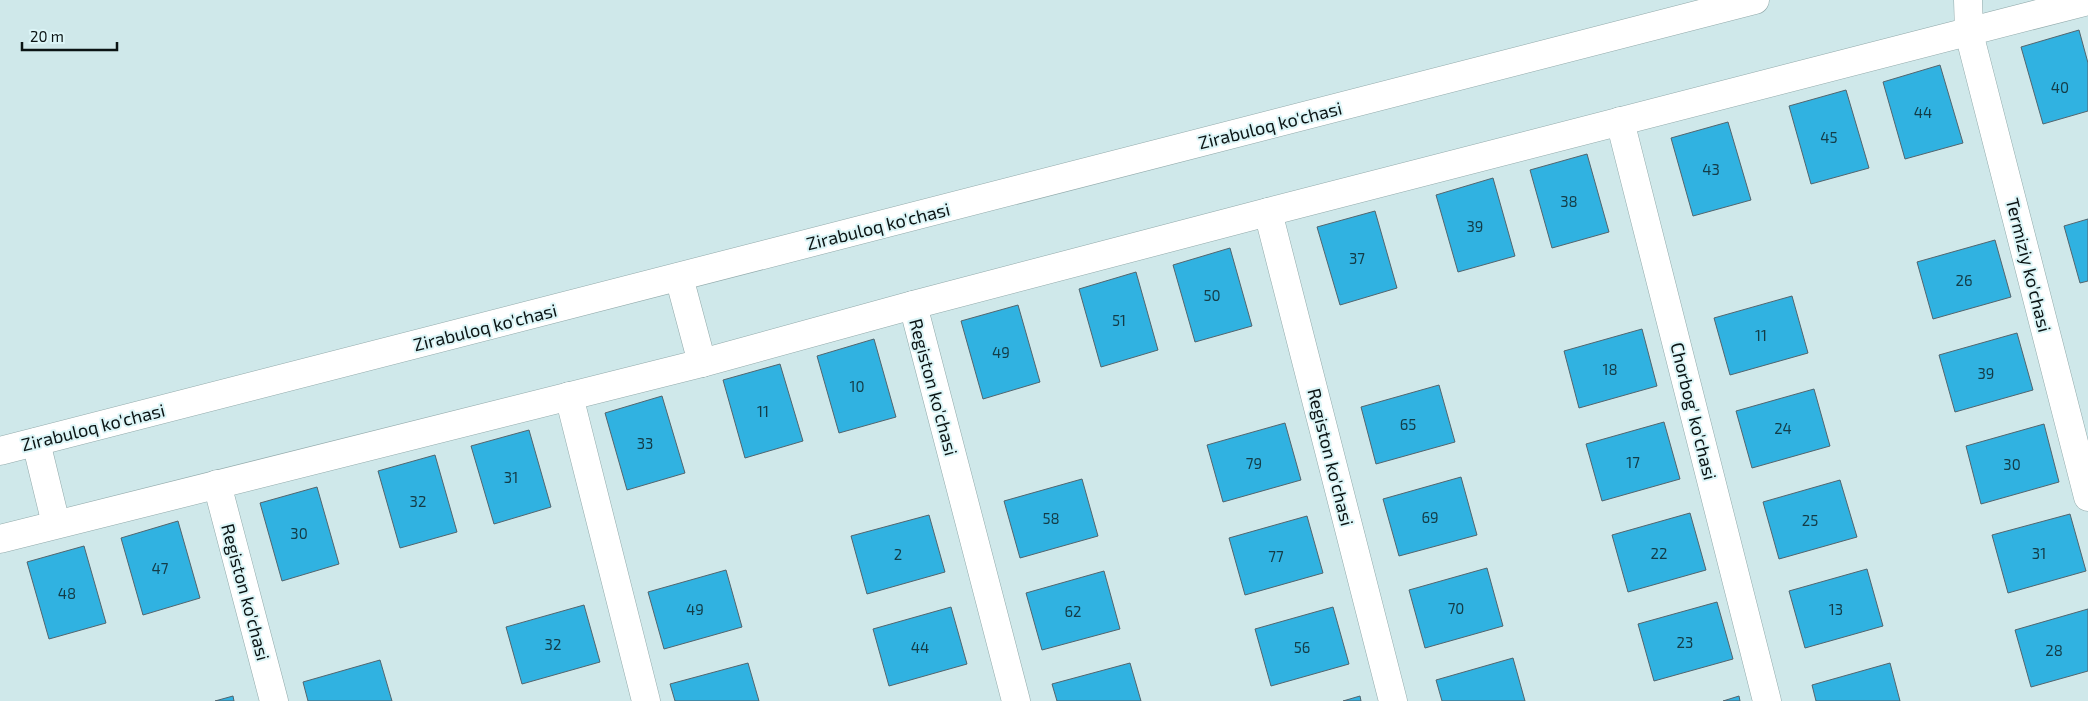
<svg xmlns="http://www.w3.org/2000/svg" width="2088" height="701" viewBox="0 0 2088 701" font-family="'Exo 2',sans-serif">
  <rect width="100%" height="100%" fill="#cfe8ea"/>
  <g fill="#30b2e1" stroke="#52656e">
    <path d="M2079,30l9,33v48l-45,13 -22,-77z"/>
    <path d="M1940,65l23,78 -58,16 -22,-77z"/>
    <path d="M1846,90l23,78 -58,16 -22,-78z"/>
    <path d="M1728,122l23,78 -58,16 -22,-78z"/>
    <path d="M1587,154l22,78 -57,16 -22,-78z"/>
    <path d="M1493,178l22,78 -57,16 -22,-77z"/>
    <path d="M1375,211l22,77 -57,17 -23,-78z"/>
    <path d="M2088,219v62l-8,2 -16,-57z"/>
    <path d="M1995,240l16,57 -78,22 -16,-57z"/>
    <path d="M1230,248l22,78 -57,16 -22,-77z"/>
    <path d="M1136,272l22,78 -57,17 -22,-78z"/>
    <path d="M1792,296l16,57 -78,22 -16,-57z"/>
    <path d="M1018,305l22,77 -57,17 -22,-78z"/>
    <path d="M1642,329l15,57 -78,22 -15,-57z"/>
    <path d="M2017,333l16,57 -78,22 -16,-57z"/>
    <path d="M874,339l22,78 -57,16 -22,-77z"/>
    <path d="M780,364l23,77 -58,17 -22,-78z"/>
    <path d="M1439,385l16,57 -79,22 -15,-57z"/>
    <path d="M1814,389l16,57 -78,22 -16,-57z"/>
    <path d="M662,396l23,77 -58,17 -22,-77z"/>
    <path d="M1664,422l16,57 -78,22 -16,-57z"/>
    <path d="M1285,423l16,57 -78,22 -16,-57z"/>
    <path d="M2044,424l15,58 -78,22 -15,-58z"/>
    <path d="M529,430l22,77 -57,17 -23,-78z"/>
    <path d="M435,455l22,77 -57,16 -22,-77z"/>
    <path d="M1461,477l16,58 -78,21 -16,-57z"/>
    <path d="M1082,479l16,57 -78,22 -16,-57z"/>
    <path d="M1840,480l17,57 -78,22 -16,-57z"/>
    <path d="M317,487l22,77 -57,17 -22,-78z"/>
    <path d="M1690,513l16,57 -78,22 -16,-57z"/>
    <path d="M2070,514l16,57 -78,22 -16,-58z"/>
    <path d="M929,515l16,57 -78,22 -16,-58z"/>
    <path d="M1307,516l16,57 -78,22 -16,-57z"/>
    <path d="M178,521l22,77 -57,17 -22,-77z"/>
    <path d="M84,546l22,77 -57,16 -22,-77z"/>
    <path d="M1487,568l16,58 -78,22 -16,-58z"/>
    <path d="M1867,569l16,57 -78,22 -16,-57z"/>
    <path d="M726,570l16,57 -78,22 -16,-57z"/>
    <path d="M1104,571l16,58 -78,21 -16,-57z"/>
    <path d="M1717,602l16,57 -79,22 -16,-57z"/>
    <path d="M584,605l16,57 -78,22 -16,-57z"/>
    <path d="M951,607l16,57 -78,22 -16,-57z"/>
    <path d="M1333,607l16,57 -78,22 -16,-57z"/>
    <path d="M2088,609v62l-57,16 -16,-57z"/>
    <path d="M1513,658l12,43h-83l-6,-21z"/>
    <path d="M380,660l12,41h-84l-5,-19z"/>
    <path d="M748,663l11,38h-84l-5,-17z"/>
    <path d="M1130,663l11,38h-84l-5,-17z"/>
    <path d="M1890,663l10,38h-84l-4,-16z"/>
    <path d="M233,696l1,5h-19z"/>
    <path d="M1360,696l1,5h-18z"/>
    <path d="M1739,696l1,5h-17z"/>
  </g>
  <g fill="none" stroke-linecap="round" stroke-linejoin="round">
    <defs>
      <g id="minor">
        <path d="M1968,0l1,33 119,464"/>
        <path d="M1620,121l147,580"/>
        <path d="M1268,212l125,489"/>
        <path d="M679,277l23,86"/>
        <path d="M913,305l103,396"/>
        <path d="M569,396l77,305"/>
        <path d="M36,442l20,82"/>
        <path d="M0,451l1755,-451"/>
        <path d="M217,484l57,217"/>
        <path d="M0,539l702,-176 211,-58 355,-93 820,-211"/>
      </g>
    </defs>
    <use href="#minor" stroke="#91a9aa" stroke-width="29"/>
    <use href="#minor" stroke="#fff" stroke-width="28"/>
  </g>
  <g text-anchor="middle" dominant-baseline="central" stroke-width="4" stroke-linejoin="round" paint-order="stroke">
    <g font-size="15" fill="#143c47">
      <text x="2060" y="87">40</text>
      <text x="1923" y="112">44</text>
      <text x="1829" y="137">45</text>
      <text x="1711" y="169">43</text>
      <text x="1569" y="201">38</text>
      <text x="1475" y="226">39</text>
      <text x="1357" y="258">37</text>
      <text x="1964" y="280">26</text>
      <text x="1212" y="295">50</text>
      <text x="1119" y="320">51</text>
      <text x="1761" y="335">11</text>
      <text x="1001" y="352">49</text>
      <text x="1610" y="369">18</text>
      <text x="1986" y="373">39</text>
      <text x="857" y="386">10</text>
      <text x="763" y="411">11</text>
      <text x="1408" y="424">65</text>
      <text x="1783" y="428">24</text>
      <text x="645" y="443">33</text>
      <text x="1633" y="462">17</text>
      <text x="1254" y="463">79</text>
      <text x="2012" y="464">30</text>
      <text x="511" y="477">31</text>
      <text x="418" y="501">32</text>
      <text x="1430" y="517">69</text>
      <text x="1051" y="518">58</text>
      <text x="1810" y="520">25</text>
      <text x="299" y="533">30</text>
      <text x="1659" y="553">22</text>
      <text x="2039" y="553">31</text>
      <text x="898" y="554">2</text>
      <text x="1276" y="556">77</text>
      <text x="160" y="568">47</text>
      <text x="67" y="593">48</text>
      <text x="1456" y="608">70</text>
      <text x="695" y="609">49</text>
      <text x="1836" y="609">13</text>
      <text x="1073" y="611">62</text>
      <text x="1685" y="642">23</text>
      <text x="553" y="644">32</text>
      <text x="920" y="647">44</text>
      <text x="1302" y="647">56</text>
      <text x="2054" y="650">28</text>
    </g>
    <g font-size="18" fill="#0b1414" stroke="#dcf5f7">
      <text transform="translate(1270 125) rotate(-14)">Zirabuloq ko'chasi</text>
      <text transform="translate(878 226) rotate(-14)">Zirabuloq ko'chasi</text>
      <text transform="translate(2029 265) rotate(76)">Termiziy ko'chasi</text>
      <text transform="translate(485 327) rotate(-14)">Zirabuloq ko'chasi</text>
      <text transform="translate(934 387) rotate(75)">Registon ko'chasi</text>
      <text transform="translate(1694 411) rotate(76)">Chorbog' ko'chasi</text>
      <text transform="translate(93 427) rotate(-14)">Zirabuloq ko'chasi</text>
      <text transform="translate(1331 457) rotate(76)">Registon ko'chasi</text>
      <text transform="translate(246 592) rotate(75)">Registon ko'chasi</text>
    </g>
  </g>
  <path d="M22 42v8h95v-8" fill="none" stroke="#0b1414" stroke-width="2.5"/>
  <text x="30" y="42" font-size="15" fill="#0b1414" stroke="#dcf5f7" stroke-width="4" paint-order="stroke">20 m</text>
</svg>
